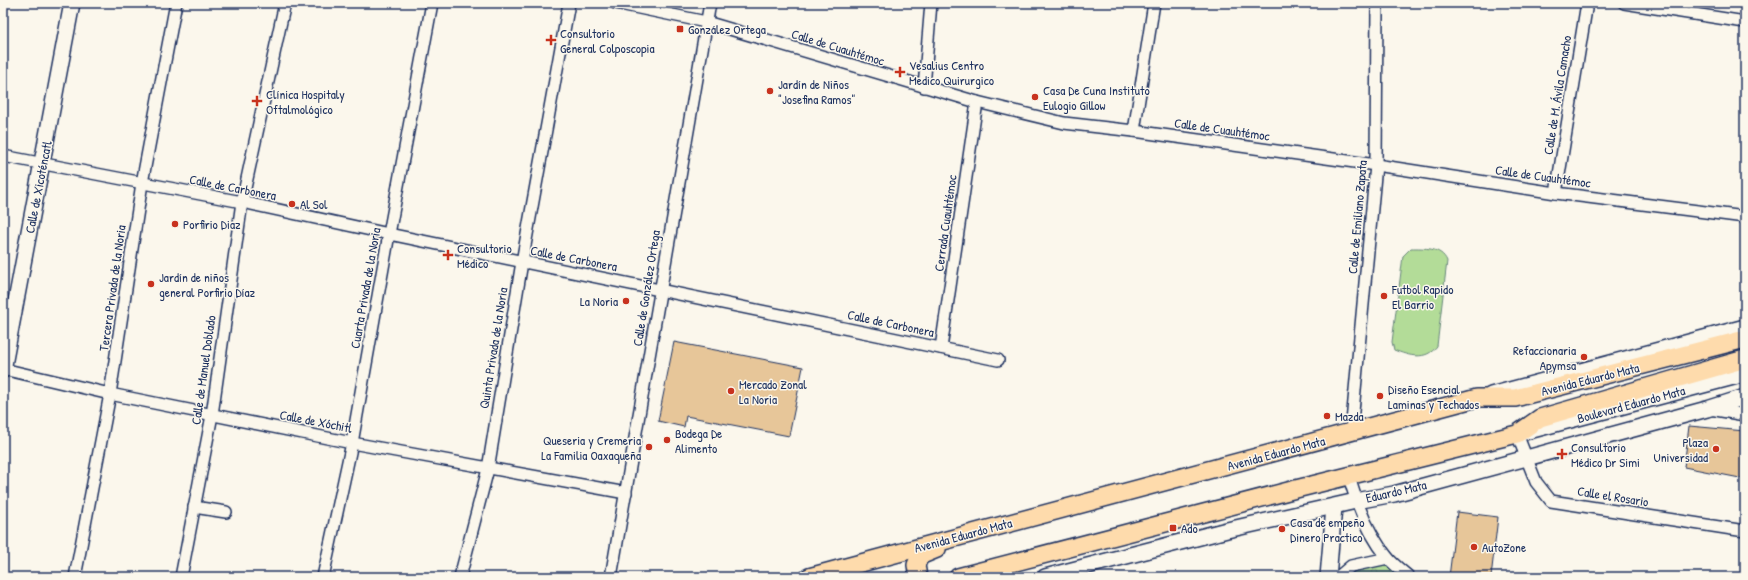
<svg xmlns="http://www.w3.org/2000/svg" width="1748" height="580" viewBox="0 0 1748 580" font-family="'Patrick Hand',sans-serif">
  <defs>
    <pattern id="park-crowns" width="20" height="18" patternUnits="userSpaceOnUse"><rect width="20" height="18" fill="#b3dc98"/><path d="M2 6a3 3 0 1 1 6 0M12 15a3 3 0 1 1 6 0" fill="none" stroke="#99bd85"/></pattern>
  </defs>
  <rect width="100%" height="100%" fill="#fbf7ec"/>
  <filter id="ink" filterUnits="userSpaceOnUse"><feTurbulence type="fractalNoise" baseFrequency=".025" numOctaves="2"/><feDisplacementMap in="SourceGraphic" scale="8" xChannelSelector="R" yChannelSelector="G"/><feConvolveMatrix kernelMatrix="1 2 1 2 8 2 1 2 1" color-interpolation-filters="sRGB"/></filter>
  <g filter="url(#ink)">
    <path fill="url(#park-crowns)" stroke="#67867b" d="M1388,562l16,15h-63l11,-10z"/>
    <path fill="#b3dc98" stroke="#67867b" d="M1411,248c13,0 30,-1 36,13l-10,85c-11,15 -28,10 -43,4l-2,-8 11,-86z"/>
    <g fill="#e7c699" stroke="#1b2f5e">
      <path d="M674,342l129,25 -14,69 -103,-20 -2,11 -26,-6z"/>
      <path d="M1689,426l56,5v48l-61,-12z"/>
      <path d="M1457,512l41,5 -7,60h-42z"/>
    </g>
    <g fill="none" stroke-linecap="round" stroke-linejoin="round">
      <defs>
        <g id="street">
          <path d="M615,3l91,19 271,80 87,21 70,8 242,34 180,28 189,24"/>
          <path d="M1624,3l121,19"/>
          <path d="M924,87l7,-84"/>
          <path d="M1134,131l20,-128"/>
          <path d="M3,156l239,46 147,32 609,126"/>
          <path d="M1556,193l31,-190"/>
          <path d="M941,348l36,-246"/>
          <path d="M3,369l107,25 242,49 274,50"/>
          <path d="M1710,409l35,6"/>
          <path d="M1351,433l25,-268 1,-162"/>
          <path d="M1517,434l19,48 15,19 194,30"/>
          <path d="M1349,476c8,30 19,58 39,82 6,7 14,13 21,19"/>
          <path d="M194,507l32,5"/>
          <path d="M75,577l35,-183 32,-211 34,-180"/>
          <path d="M181,577l31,-162 30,-213 43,-199"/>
          <path d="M323,577l29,-134 37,-209 43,-231"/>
          <path d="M460,577l28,-108 34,-207 47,-259"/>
          <path d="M611,577l99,-574"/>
          <path d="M1338,577l13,-11 37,-8"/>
        </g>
        <g id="secondary">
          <path d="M3,370l69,-367"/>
          <path d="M1491,395l254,-68"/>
          <path d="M1521,433l224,-59"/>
          <path d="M1045,577l182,-47 129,-29 38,-7 313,-85 38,-12"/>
          <path d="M1328,577l6,-70"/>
        </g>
        <g id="primary">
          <path d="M809,577l668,-179h38l230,-59"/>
          <path d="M918,577l-2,-12 4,-9 17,-7"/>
          <path d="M958,577l338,-88 221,-55 23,-16 205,-59"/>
        </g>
      </defs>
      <use href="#street" stroke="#1b2f5e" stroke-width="14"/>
      <use href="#secondary" stroke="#1b2f5e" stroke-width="18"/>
      <use href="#primary" stroke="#1b2f5e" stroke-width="20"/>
      <use href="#street" stroke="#fbf7ec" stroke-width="11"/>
      <use href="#secondary" stroke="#fbf7ec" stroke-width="15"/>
      <use href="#primary" stroke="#fedbac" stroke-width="17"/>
    </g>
  </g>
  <g fill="#c8321e" stroke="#fbf7ec" stroke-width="1.5">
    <rect x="676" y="25" width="8" height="8" rx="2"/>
    <path d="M549 34h4v4h4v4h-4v4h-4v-4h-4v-4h4z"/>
    <path d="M898 66h4v4h4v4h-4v4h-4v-4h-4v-4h4z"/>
    <circle cx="770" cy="91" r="4"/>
    <circle cx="1035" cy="97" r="4"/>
    <path d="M255 95h4v4h4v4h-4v4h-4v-4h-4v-4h4z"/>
    <circle cx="292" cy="204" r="4"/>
    <circle cx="175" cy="224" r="4"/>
    <path d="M446 249h4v4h4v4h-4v4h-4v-4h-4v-4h4z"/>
    <circle cx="151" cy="284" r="4"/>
    <circle cx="1384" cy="296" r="4"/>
    <circle cx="626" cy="301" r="4"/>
    <circle cx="1584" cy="357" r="4"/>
    <circle cx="731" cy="391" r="4"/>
    <circle cx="1380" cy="396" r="4"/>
    <circle cx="1327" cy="416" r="4"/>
    <circle cx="667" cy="440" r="4"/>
    <circle cx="649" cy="447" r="4"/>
    <circle cx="1716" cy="449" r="4"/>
    <path d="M1560 448h4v4h4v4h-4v4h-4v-4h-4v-4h4z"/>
    <rect x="1169" y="524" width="8" height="8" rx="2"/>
    <circle cx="1282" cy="529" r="4"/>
    <circle cx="1474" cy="547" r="4"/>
  </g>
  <g text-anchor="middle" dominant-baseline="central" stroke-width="3" stroke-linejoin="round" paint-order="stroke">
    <g font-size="13" fill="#1b2f5e" stroke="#fbf7ec" text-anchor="start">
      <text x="688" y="29">González Ortega</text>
      <text x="560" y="33">Consultorio<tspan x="560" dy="15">General Colposcopia</tspan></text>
      <text x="909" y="65">Vesalius Centro<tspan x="909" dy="15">Medico Quirurgico</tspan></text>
      <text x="778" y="84">Jardín de Niños<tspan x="778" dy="15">"Josefina Ramos"</tspan></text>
      <text x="1043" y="90">Casa De Cuna Instituto<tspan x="1043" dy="15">Eulogio Gillow</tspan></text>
      <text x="266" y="94">Clínica Hospitaly<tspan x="266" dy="15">Oftalmológico</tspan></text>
      <text x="300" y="204">Al Sol</text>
      <text x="183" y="224">Porfirio Diaz</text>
      <text x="457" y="248">Consultorio<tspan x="457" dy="15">Médico</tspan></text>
      <text x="159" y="277">Jardín de niños<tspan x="159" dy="15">general Porfirio Díaz</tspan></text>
      <text x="1392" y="289">Futbol Rapido<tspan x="1392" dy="15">El Barrio</tspan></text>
      <text x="618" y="301" text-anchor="end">La Noria</text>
      <text x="1576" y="350" text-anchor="end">Refaccionaria<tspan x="1576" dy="15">Apymsa</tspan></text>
      <text x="739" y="384">Mercado Zonal<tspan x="739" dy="15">La Noria</tspan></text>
      <text x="1388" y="389">Diseño Esencial<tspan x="1388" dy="15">Laminas y Techados</tspan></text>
      <text x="1335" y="416">Mazda</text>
      <text x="675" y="433">Bodega De<tspan x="675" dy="15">Alimento</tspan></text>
      <text x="641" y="440" text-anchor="end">Queseria y Cremeria<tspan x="641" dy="15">La Familia Oaxaqueña</tspan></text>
      <text x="1708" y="442" text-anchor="end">Plaza<tspan x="1708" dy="15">Universidad</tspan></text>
      <text x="1571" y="447">Consultorio<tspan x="1571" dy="15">Médico Dr Simi</tspan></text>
      <text x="1290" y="522">Casa de empeño<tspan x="1290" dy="15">Dinero Practico</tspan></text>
      <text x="1181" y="528">Ado</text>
      <text x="1482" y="547">AutoZone</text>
    </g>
    <g font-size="13" fill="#1b2f5e" stroke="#fbf7ec">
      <text transform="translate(838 47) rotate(17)">Calle de Cuauhtémoc</text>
      <text transform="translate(1557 95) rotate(-81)">Calle de M. Ávila Camacho</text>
      <text transform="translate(1222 129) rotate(8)">Calle de Cuauhtémoc</text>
      <text transform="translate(1543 176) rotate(8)">Calle de Cuauhtémoc</text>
      <text transform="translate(38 187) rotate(-79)">Calle de Xicoténcatl</text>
      <text transform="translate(233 187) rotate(11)">Calle de Carbonera</text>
      <text transform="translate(1357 217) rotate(-85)">Calle de Emiliano Zapata</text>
      <text transform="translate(945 223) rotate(-82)">Cerrada Cuauhtémoc</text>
      <text transform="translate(574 258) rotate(11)">Calle de Carbonera</text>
      <text transform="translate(112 288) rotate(-82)">Tercera Privada de la Noria</text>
      <text transform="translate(365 288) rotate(-80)">Cuarta Privada de la Noria</text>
      <text transform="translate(646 288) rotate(-81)">Calle de González Ortega</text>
      <text transform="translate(891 323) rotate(12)">Calle de Carbonera</text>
      <text transform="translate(493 348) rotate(-81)">Quinta Privada de la Noria</text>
      <text transform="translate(203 370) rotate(-82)">Calle de Manuel Doblado</text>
      <text transform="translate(1590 379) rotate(-14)">Avenida Eduardo Mata</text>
      <text transform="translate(1631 404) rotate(-15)">Boulevard Eduardo Mata</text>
      <text transform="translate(316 421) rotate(11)">Calle de Xóchitl</text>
      <text transform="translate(1276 453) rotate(-15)">Avenida Eduardo Mata</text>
      <text transform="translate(1396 491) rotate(-13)">Eduardo Mata</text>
      <text transform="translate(1613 496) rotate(9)">Calle el Rosario</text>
      <text transform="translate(963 535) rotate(-15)">Avenida Eduardo Mata</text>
    </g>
  </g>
  <rect width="1748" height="580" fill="none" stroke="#fbf7ec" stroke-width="16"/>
  <rect x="8" y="8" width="1732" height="564" fill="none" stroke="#1b2f5e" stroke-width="1.5" filter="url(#ink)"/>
</svg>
